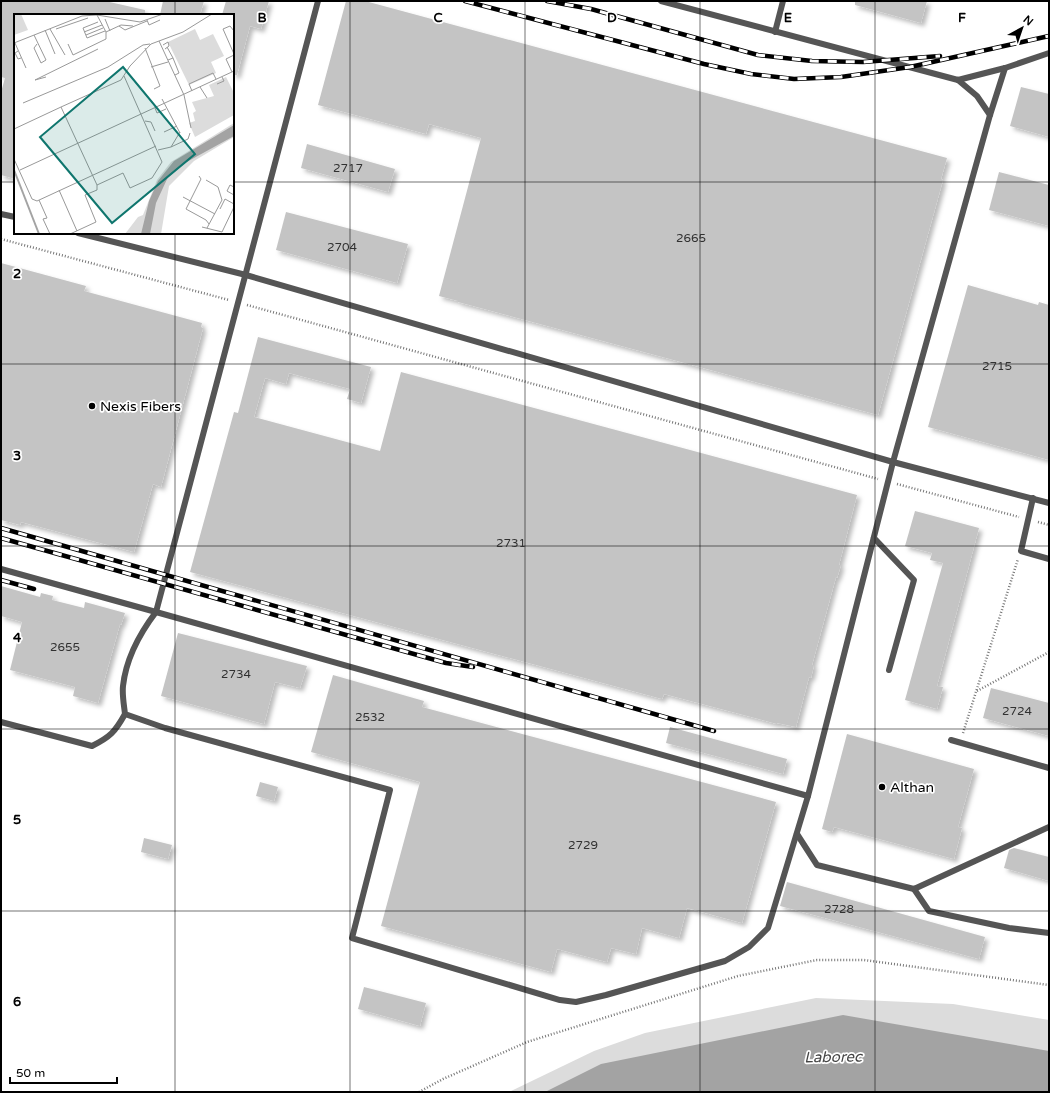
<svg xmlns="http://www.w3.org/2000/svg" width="1050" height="1093" viewBox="0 0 1050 1093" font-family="'Varela Round',sans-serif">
  <defs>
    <filter id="shadow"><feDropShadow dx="3.5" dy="3.5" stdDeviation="2" flood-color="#0004"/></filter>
  </defs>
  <rect width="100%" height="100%" fill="#fff"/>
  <path fill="#dcdcdc" d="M816,998l137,6 96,16v72h-540l85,-41 51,-18z"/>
  <path fill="#a3a3a3" d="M843,1015l206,36v41h-504l56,-28z"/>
  <g fill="#c4c4c4" filter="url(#shadow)">
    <path d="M1,1h104l40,9v5h-130v164l-14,-4v-83l4,-14 -4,-1z"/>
    <path d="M163,1h41l-4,14h-40z"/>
    <path d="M226,1h43l-8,28 -11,-3 -13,49h-4v-60h-11z"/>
    <path d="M346,1h19l582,157 -6,21 2,1 -65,235 -420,-113v-1l-19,-5 42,-158 -52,-14 -3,10 -108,-29z"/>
    <path d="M855,1h72l-6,22 -66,-18z"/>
    <path d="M1021,87l28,7v43l-39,-11z"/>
    <path d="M307,144l88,25 -7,23 -87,-24z"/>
    <path d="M999,172l50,13v41l-60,-16z"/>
    <path d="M286,212l122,32 -11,39 -121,-33z"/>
    <path d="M1,263l85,23 -2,5 118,32 -1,4 2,1 -42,159 -8,-3 -19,68 -113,-30 -1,3 -19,-5z"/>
    <path d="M968,285l70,20 1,-3 10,3v155l-121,-33z"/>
    <path d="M258,337l113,30 -10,36 -14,-4 3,-10 -61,-16 -3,11 -21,-6 -11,39 126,34 21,-79 456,123 -18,70h2l-4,13 -1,-1 -24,88h2l-3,13 -2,-1 -13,50 -19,-4v1l-113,-30 -2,5 -472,-127 44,-160 4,1z"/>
    <path d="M915,511l64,17 -42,158 6,1 -6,22 -32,-9 38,-137 -13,-3 2,-7 -27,-7z"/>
    <path d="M1,586l39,11 1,-4 12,3 -1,4 32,8 1,-6 40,11 -4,12 -1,-1 -22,79 -25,-7 2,-9 -65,-17 12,-48 -21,-6z"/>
    <path d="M178,633l129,33 -7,22 -25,-6 -11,42 -103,-28z"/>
    <path d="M333,675l91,26 -2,6 354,95 -34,121 -55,-15 -8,30 -37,-10 -6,26 -25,-6 -4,14 -50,-13 -6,23 -170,-46 39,-144 -109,-30z"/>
    <path d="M991,688l58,15v33l-66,-18z"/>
    <path d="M670,727l117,32 -4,15 -117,-31z"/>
    <path d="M847,734l127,35 -16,58 4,1 -8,31 -120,-32 -2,5 -10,-3z"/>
    <path d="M260,782l18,5 -4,14 -18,-5z"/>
    <path d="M144,838l28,7 -4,14 -27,-7z"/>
    <path d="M1014,848l35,9v24l-45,-13 5,-18z"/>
    <path d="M787,882l198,55 -6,22 -199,-53z"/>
    <path d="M364,987l62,16 -6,23 -62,-17z"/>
  </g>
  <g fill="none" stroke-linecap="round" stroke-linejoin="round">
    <g stroke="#777" stroke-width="2.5" stroke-dasharray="1 2" stroke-linecap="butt">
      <path d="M1,239l228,61"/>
      <path d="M247,305l631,174"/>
      <path d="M897,484l122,33"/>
      <path d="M1038,522l11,3"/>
      <path d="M977,691l72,-39"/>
      <path d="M963,733l55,-174"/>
      <path d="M419,1092l24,-13 84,-37 211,-66 79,-16h47l185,25"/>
    </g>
    <g stroke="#555" stroke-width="6">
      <path d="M318,1l-162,611c-16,21 -30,47 -33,74 -1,9 1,19 2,28l40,14 225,62 -38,148 208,62 16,2 30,-7 119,-34 24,-14 19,-19 40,-132 85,-334 97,-347 15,-47"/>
      <path d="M661,1l297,79 47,-12 44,-15"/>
      <path d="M775,32l8,-31"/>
      <path d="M958,80l19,16 13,19"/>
      <path d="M1,214l14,3"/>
      <path d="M78,233l168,42 647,187 156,41"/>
      <path d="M1033,498l-12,53 28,8"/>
      <path d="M874,538l40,42 -25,90"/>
      <path d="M1,569l155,43 652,184"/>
      <path d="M1,722l91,24c18,-9 23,-14 33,-32"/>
      <path d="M951,740l98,28"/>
      <path d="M797,834l20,31 97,24 135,-62"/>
      <path d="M914,889l15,22 80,17 40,5"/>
    </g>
    <defs>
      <g id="rail">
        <path d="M465,1l239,63 47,10 43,5 47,-2 69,-10 139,-31"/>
        <path d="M547,1l44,8 167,46 54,6 51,1 77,-6"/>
        <path d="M1,528l713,203"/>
        <path d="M1,538l445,125 27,4"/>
        <path d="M1,580l33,9"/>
      </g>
    </defs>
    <use href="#rail" stroke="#000" stroke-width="4.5"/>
    <use href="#rail" stroke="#fff" stroke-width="3" stroke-dasharray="9" stroke-linecap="butt"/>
  </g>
  <path fill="none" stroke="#000" stroke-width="1" stroke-opacity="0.55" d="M175,1v14M350,1v1091M525,1v1091M700,1v1091M875,1v1091M1,182h14M233,182h816M175,233v859M1,364h1048M1,546h1048M1,729h1048M1,911h1048"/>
  <g fill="#000" stroke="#fff" stroke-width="1.5">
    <circle cx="92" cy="406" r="4"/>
    <circle cx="882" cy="787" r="4"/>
  </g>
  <g text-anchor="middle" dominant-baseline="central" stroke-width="3.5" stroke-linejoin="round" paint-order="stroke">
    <g font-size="12" fill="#313131">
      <text x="348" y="168">2717</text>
      <text x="691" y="238">2665</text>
      <text x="342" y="247">2704</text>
      <text x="997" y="366">2715</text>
      <text x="511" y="543">2731</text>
      <text x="65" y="647">2655</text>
      <text x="236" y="674">2734</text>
      <text x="1017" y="711">2724</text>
      <text x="370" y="717">2532</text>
      <text x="583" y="845">2729</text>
      <text x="839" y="909">2728</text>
    </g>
    <g font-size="14" fill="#000" stroke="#fff" text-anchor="start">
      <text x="100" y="406">Nexis Fibers</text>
      <text x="890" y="787">Althan</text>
    </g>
    <g font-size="15" font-style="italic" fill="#444" stroke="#fff">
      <text transform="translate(833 1057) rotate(-1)">Laborec</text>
    </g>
  </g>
  <g transform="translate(14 14)">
    <rect width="220" height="220" fill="#fff"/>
    <path d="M0,0h7l7,16 -14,5zM181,15l5,11 13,-6 11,22 -13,6 5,11 -27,12 -21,-43zM212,63l8,16v22l-39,22 -6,-14 6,-2 -2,-8 3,-2 -4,-9 22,-6 -5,-11zM220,109v14l-40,24 -25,25 -8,48h-36l13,-17 5,-2 14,-35 14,-18z" fill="#dcdcdc"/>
    <path d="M220,111v11l-51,28 -15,13 -12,26 -6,31h-9l8,-33 9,-20 16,-20z" fill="#a3a3a3"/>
    <path fill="none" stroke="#a3a3a3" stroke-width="2" d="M0,156l25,64"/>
    <path fill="none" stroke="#999" stroke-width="1" d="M91,5l5,12M133,6l2,5 11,-5M84,8l-15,6 4,10 18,-7M105,12l6,4 22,-9M36,15l15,26M42,15l32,-11M31,16l10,24M220,17l-4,-5 -7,3 11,25M70,18l18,-7M92,18l15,-7 12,1M20,21l12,25 -5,3 -7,-15 3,-4M72,21l17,-7M145,27l25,54 7,33M0,29l68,-27 15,-1 43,7 23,-8M1,29l11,25M54,30l5,11 33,-16v-7l-9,-17M149,31l5,-3 1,4 -4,3M153,33l6,11 -5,2M131,34l15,38 -6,3M4,37l-3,2 3,6 3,-1M159,44l6,15 -4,2M137,53l17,-5M218,58l-6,-13 8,-4M110,62l38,86 -10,16 -22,10 -7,-15 -26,12 -36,-78 60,-27 9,-14 21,-22 32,-12 29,-18M32,63l-11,3 63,-31M203,70l7,-3 -2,-4M186,73l7,11M178,77l-3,-7 24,-11 3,6M148,85l18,34M9,89l85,-36 35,-22 7,-1M141,94l2,5 9,-4M131,107l6,1 4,9M0,115l47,-22M150,118l13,-6M157,133l17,-8 2,-6M144,136l13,-3 9,-15M0,145l18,40 5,2 119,-55M6,156l214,-99M185,162l2,3 -15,30 20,11 3,4M192,166l12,7 4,13 -15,28M220,173l-4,-2 -3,6 7,4M45,176l18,41M169,183l32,17M25,186l8,18 -4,1 7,15M206,195l5,-10 9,5M188,213l20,5 12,-25M56,220l26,-12 -11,-27 12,-5v-5"/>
    <path fill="#0f766e" fill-opacity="0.15" stroke="#0f766e" stroke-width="2" d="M109,53l72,87 -83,69 -72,-86z"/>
    <rect width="220" height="220" fill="none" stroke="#000" stroke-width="2"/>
  </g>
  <g font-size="13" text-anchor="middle" font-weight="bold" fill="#000" stroke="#fff" stroke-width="3.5" stroke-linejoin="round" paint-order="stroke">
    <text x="262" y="22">B</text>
    <text x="438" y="22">C</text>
    <text x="612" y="22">D</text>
    <text x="788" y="22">E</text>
    <text x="962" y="22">F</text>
    <text x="17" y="278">2</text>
    <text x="17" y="460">3</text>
    <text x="17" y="642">4</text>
    <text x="17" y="824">5</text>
    <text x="17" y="1006">6</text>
  </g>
  <rect width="1050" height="1093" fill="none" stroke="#000000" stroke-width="4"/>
  <g transform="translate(1022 28) rotate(40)" stroke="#ffffff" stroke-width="3" paint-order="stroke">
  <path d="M0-3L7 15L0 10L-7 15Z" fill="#000000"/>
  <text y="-6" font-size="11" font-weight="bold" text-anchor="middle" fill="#000000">N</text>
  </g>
  <path d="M10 1077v6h107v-6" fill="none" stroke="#000000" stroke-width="2"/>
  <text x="16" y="1077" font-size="12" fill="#000000" stroke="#ffffff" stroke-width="3" paint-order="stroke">50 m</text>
</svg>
